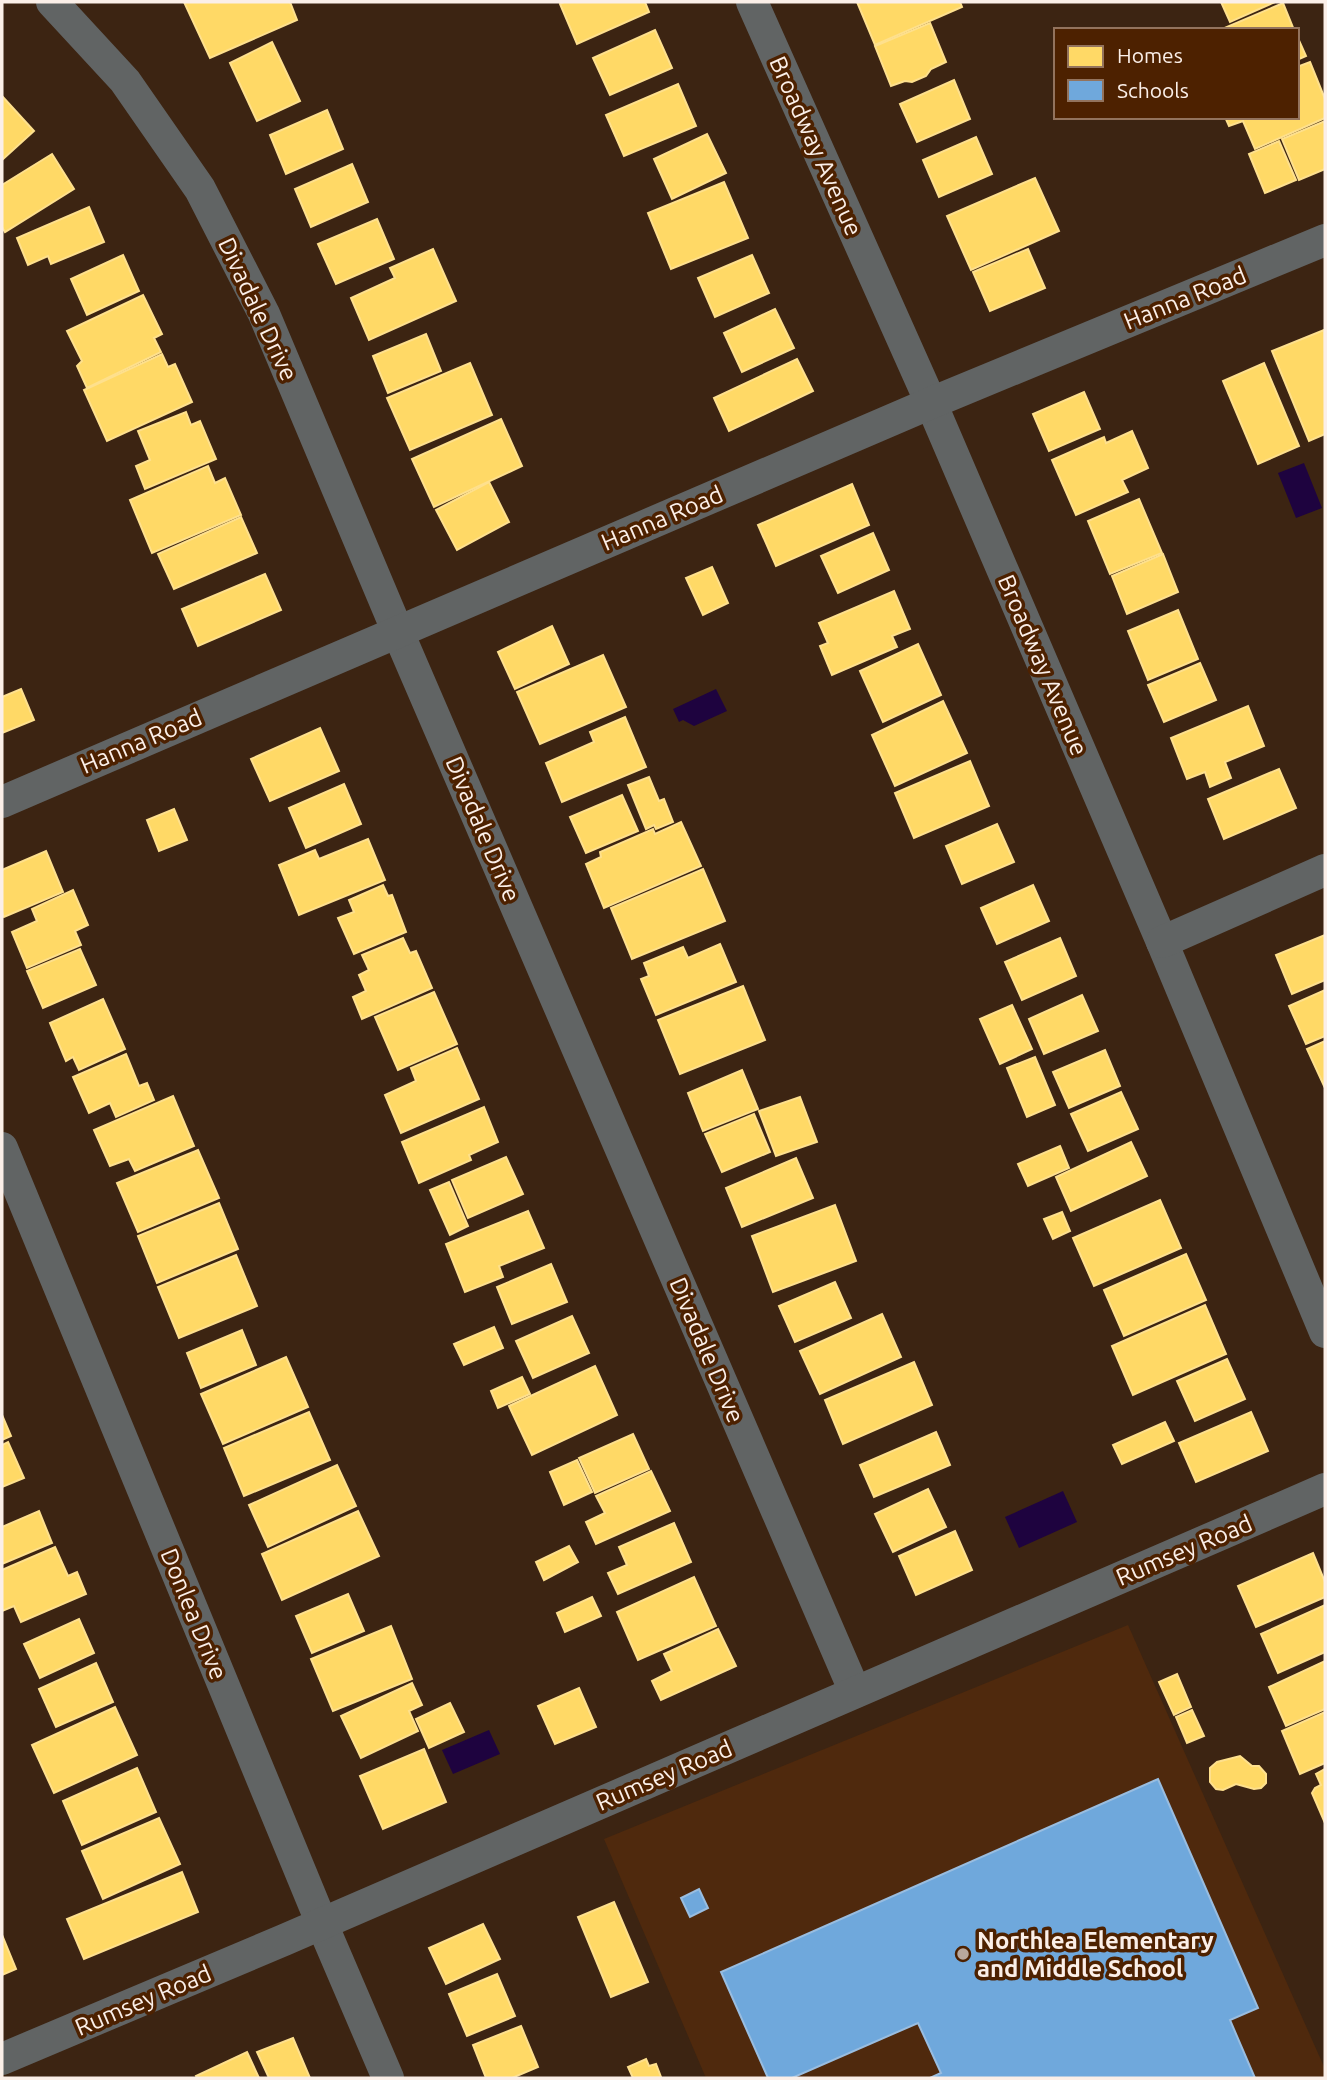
<svg xmlns="http://www.w3.org/2000/svg" width="1327" height="2080" viewBox="0 0 1327 2080" font-family="Ubuntu,sans-serif">
  <rect width="100%" height="100%" fill="#3c2412"/>
  <path fill="#4f290d" d="M1128,1625l197,444v9h-619l-102,-239z"/>
  <g fill="#1e033f">
    <path d="M1304,463l18,45 -26,10 -18,-45z"/>
    <path d="M716,689l11,22 -33,15 -11,-6 -4,2 -6,-13z"/>
    <path d="M1063,1491l14,31 -58,26 -14,-31z"/>
    <path d="M489,1730l11,24 -47,20 -11,-24z"/>
  </g>
  <g fill="#ffd966" stroke="#fee08d" stroke-width="2">
    <path d="M184,2h106l7,18 -87,38z"/>
    <path d="M564,2h81l4,10 -72,32 -17,-40z"/>
    <path d="M857,2h103l2,5 -87,38z"/>
    <path d="M1221,2h54l-45,20z"/>
    <path d="M1283,3l11,27h-74z"/>
    <path d="M930,23l16,39 -15,7 -5,7 -14,6 -7,-1 -14,5 -16,-40z"/>
    <path d="M655,30l17,38 -62,27 -17,-37z"/>
    <path d="M1297,36l9,20 -9,4z"/>
    <path d="M272,42l28,59 -43,20 -27,-58z"/>
    <path d="M1310,62l15,37v19l-70,31 -12,-28 -14,5 -4,-9h72v-50z"/>
    <path d="M954,80l16,39 -53,23 -17,-38z"/>
    <path d="M678,84l18,42 -72,30 -18,-41z"/>
    <path d="M2,96l32,35 -32,29z"/>
    <path d="M327,110l16,39 -57,25 -16,-39z"/>
    <path d="M1325,121v48l-26,11 -17,-41z"/>
    <path d="M707,134l19,39 -54,26 -18,-40z"/>
    <path d="M976,137l16,37 -53,23 -16,-37z"/>
    <path d="M1279,141l17,39 -31,13 -16,-39z"/>
    <path d="M52,154l22,35 -69,43 -3,-5v-42z"/>
    <path d="M352,164l16,38 -57,25 -16,-38z"/>
    <path d="M1035,178l24,53 -88,39 -24,-54z"/>
    <path d="M724,182l24,56 -77,31 -23,-56z"/>
    <path d="M89,207l15,35 -53,22 -3,-8 -20,9 -11,-27z"/>
    <path d="M377,219l17,40 -58,25 -18,-40z"/>
    <path d="M433,249l23,52 -87,39 -18,-42 44,-20 -5,-10z"/>
    <path d="M1028,249l17,39 -55,23 -17,-39z"/>
    <path d="M123,255l16,36 -52,24 -16,-36z"/>
    <path d="M752,255l17,38 -54,24 -17,-39z"/>
    <path d="M143,295l19,39 -8,4 7,14 -74,36 -10,-22 5,-5 -15,-30z"/>
    <path d="M775,309l19,39 -52,24 -18,-39z"/>
    <path d="M1324,330l1,104 -16,7 -37,-90z"/>
    <path d="M426,334l15,37 -53,22 -15,-37z"/>
    <path d="M162,354l6,13 7,-3 17,38 -85,39 -23,-51z"/>
    <path d="M797,359l16,32 -84,40 -15,-33z"/>
    <path d="M470,363l22,52 -82,35 -23,-52z"/>
    <path d="M1264,363l35,83 -41,18 -35,-83z"/>
    <path d="M1084,392l16,37 -51,22 -16,-37z"/>
    <path d="M186,412l5,13 9,-4 16,38 -71,30 -9,-23 14,-6 -12,-29z"/>
    <path d="M501,419l21,47 -88,41 -22,-48z"/>
    <path d="M1132,431l16,37 -26,12 6,12 -52,23 -24,-55 52,-23 2,6z"/>
    <path d="M208,466l7,17 10,-5 16,37 -89,38 -22,-53z"/>
    <path d="M489,482l20,40 -52,28 -21,-40z"/>
    <path d="M852,484l17,41 -93,41 -18,-41z"/>
    <path d="M1139,499l23,54 -52,21 -22,-53z"/>
    <path d="M241,517l16,36 -83,36 -16,-35z"/>
    <path d="M873,533l16,37 -51,23 -17,-37z"/>
    <path d="M1163,554l15,38 -51,22 -15,-38z"/>
    <path d="M712,567l16,36 -25,12 -17,-37z"/>
    <path d="M265,574l16,36 -83,36 -16,-37z"/>
    <path d="M894,591l16,38 -18,7 5,11 -65,28 -12,-29 8,-3 -9,-20z"/>
    <path d="M1178,610l20,49 -50,21 -20,-49z"/>
    <path d="M552,626l17,38 -54,25 -17,-37z"/>
    <path d="M918,644l23,51 -58,27 -23,-51z"/>
    <path d="M603,655l23,52 -86,37 -23,-52z"/>
    <path d="M1200,663l16,37 -52,22 -16,-37z"/>
    <path d="M21,689l13,31 -32,13v-36z"/>
    <path d="M943,701l24,52 -72,33 -23,-51z"/>
    <path d="M1248,706l16,40 -39,16 6,16 -21,9 -5,-15 -18,7 -16,-41z"/>
    <path d="M625,717l21,50 -84,35 -16,-39 48,-21 -4,-10z"/>
    <path d="M320,728l19,43 -69,30 -19,-42z"/>
    <path d="M970,761l19,45 -75,32 -19,-45z"/>
    <path d="M1279,769l17,39 -72,31 -16,-40z"/>
    <path d="M649,777l10,24 5,-2 9,23 -17,7 -2,-4 -8,4 -18,-44z"/>
    <path d="M344,784l17,40 -55,24 -17,-40z"/>
    <path d="M622,795l16,36 -52,22 -16,-36z"/>
    <path d="M174,809l13,31 -28,11 -12,-31z"/>
    <path d="M681,822l20,44 -97,42 -18,-44 15,-7 -1,-5 53,-23 2,5z"/>
    <path d="M997,824l17,38 -52,22 -16,-38z"/>
    <path d="M368,839l17,41 -86,35 -20,-50 36,-15 4,9z"/>
    <path d="M46,851l17,41 -59,25 -2,-5v-42z"/>
    <path d="M703,869l22,52 -93,38 -21,-51z"/>
    <path d="M383,885l5,11 4,-1 14,37 -52,22 -16,-36 16,-6 -5,-12z"/>
    <path d="M1033,885l16,36 -52,23 -16,-36z"/>
    <path d="M73,890l15,35 -13,6 6,14 -54,23 -15,-36 25,-11 -5,-12z"/>
    <path d="M1325,935v45l-33,14 -16,-39z"/>
    <path d="M403,938l7,15 6,-2 16,37 -70,31 -9,-22 13,-6 -7,-16 10,-5 -7,-15z"/>
    <path d="M1060,938l16,38 -54,24 -17,-38z"/>
    <path d="M720,944l16,38 -80,33 -15,-36 8,-3 -5,-13 39,-16 5,11z"/>
    <path d="M80,949l16,36 -53,23 -16,-37z"/>
    <path d="M743,986l22,54 -85,34 -22,-54z"/>
    <path d="M1325,990v46l-19,8 -17,-38z"/>
    <path d="M434,992l23,52 -59,26 -23,-53z"/>
    <path d="M1082,995l16,36 -54,23 -15,-35z"/>
    <path d="M103,999l22,50 -46,21 -6,-13 -7,4 -16,-38z"/>
    <path d="M1012,1005l20,44 -32,15 -20,-45z"/>
    <path d="M1325,1041v47l-18,-39z"/>
    <path d="M457,1048l22,51 -78,34 -16,-38 31,-14 -5,-13z"/>
    <path d="M1105,1050l15,36 -51,22 -16,-36z"/>
    <path d="M126,1054l13,32 8,-3 7,17 -38,17 -6,-14 -21,10 -16,-36z"/>
    <path d="M1035,1057l20,48 -28,12 -20,-49z"/>
    <path d="M742,1070l16,39 -55,22 -15,-38z"/>
    <path d="M1121,1092l17,37 -50,22 -17,-37z"/>
    <path d="M173,1096l21,50 -59,25 -6,-12 -19,7 -16,-36z"/>
    <path d="M800,1097l17,45 -41,14 -17,-45z"/>
    <path d="M484,1107l14,35 -29,13 2,5 -52,23 -17,-41z"/>
    <path d="M754,1114l16,38 -48,20 -17,-38z"/>
    <path d="M1131,1142l16,34 -76,35 -15,-34z"/>
    <path d="M1060,1146l9,22 -41,18 -10,-22z"/>
    <path d="M198,1150l21,48 -81,34 -21,-49z"/>
    <path d="M506,1157l17,37 -55,24 -16,-38z"/>
    <path d="M796,1158l17,40 -71,29 -16,-39z"/>
    <path d="M449,1182l19,44 -18,9 -20,-45z"/>
    <path d="M1160,1200l21,48 -87,38 -21,-48z"/>
    <path d="M219,1203l19,46 -81,34 -19,-47z"/>
    <path d="M835,1205l21,56 -83,31 -21,-56z"/>
    <path d="M528,1211l16,37 -45,18 4,11 -38,15 -19,-48z"/>
    <path d="M1062,1212l8,19 -17,8 -9,-20z"/>
    <path d="M1186,1254l20,46 -82,36 -20,-46z"/>
    <path d="M236,1255l21,51 -78,32 -21,-51z"/>
    <path d="M551,1264l16,38 -55,22 -15,-37z"/>
    <path d="M835,1282l16,36 -56,24 -16,-36z"/>
    <path d="M1205,1305l21,49 -93,41 -21,-49z"/>
    <path d="M882,1314l19,43 -81,37 -20,-43z"/>
    <path d="M572,1316l17,37 -56,25 -17,-37z"/>
    <path d="M494,1327l9,21 -39,17 -10,-21z"/>
    <path d="M242,1330l14,35 -55,23 -14,-35z"/>
    <path d="M286,1357l22,50 -85,37 -22,-50z"/>
    <path d="M1227,1359l18,40 -50,22 -18,-40z"/>
    <path d="M914,1362l18,43 -89,39 -18,-44z"/>
    <path d="M595,1366l22,49 -85,40 -23,-49z"/>
    <path d="M522,1377l8,17 -32,14 -7,-17z"/>
    <path d="M309,1412l21,48 -86,36 -20,-48z"/>
    <path d="M1251,1412l17,39 -72,31 -17,-39z"/>
    <path d="M2,1415l9,21 -9,4z"/>
    <path d="M1165,1422l9,19 -52,23 -9,-19z"/>
    <path d="M936,1432l14,33 -76,32 -14,-32z"/>
    <path d="M633,1434l16,35 -54,24 -16,-35z"/>
    <path d="M8,1442l16,36 -22,9v-42z"/>
    <path d="M577,1460l15,32 -28,13 -14,-33z"/>
    <path d="M337,1465l19,41 -88,41 -19,-42z"/>
    <path d="M651,1471l19,40 -74,33 -10,-22 19,-9 -9,-17z"/>
    <path d="M928,1489l18,38 -53,25 -18,-38z"/>
    <path d="M39,1511l13,32 -50,21v-37z"/>
    <path d="M358,1511l21,45 -97,44 -20,-46z"/>
    <path d="M674,1523l17,39 -73,32 -10,-21 19,-8 -8,-18z"/>
    <path d="M955,1531l17,39 -56,25 -17,-39z"/>
    <path d="M569,1546l9,16 -34,18 -8,-18z"/>
    <path d="M55,1547l13,29 9,-4 9,22 -65,28 -7,-16 -12,5v-41z"/>
    <path d="M1313,1553l12,29v15l-69,30 -18,-41z"/>
    <path d="M694,1577l22,49 -78,34 -21,-48z"/>
    <path d="M348,1594l16,37 -52,22 -16,-37z"/>
    <path d="M592,1597l9,19 -36,16 -8,-19z"/>
    <path d="M1325,1605v47l-47,21 -17,-39z"/>
    <path d="M79,1619l15,34 -54,25 -16,-34z"/>
    <path d="M391,1626l21,53 -79,32 -22,-52z"/>
    <path d="M718,1629l18,37 -75,34 -9,-19 20,-10 -8,-17z"/>
    <path d="M1325,1661v48l-39,17 -17,-39z"/>
    <path d="M96,1663l17,39 -57,25 -17,-38z"/>
    <path d="M1177,1674l14,33 -17,8 -15,-33z"/>
    <path d="M412,1683l10,22 -13,6 9,20 -57,27 -20,-42z"/>
    <path d="M579,1688l17,39 -41,17 -17,-38z"/>
    <path d="M450,1703l14,29 -35,16 -13,-29z"/>
    <path d="M115,1707l22,48 -83,38 -22,-48z"/>
    <path d="M1192,1710l12,26 -17,7 -11,-26z"/>
    <path d="M1325,1712v51l-25,11 -18,-43z"/>
    <path d="M424,1749l22,53 -63,27 -23,-53z"/>
    <path d="M1240,1756l12,10h7l7,8v9l-5,5 -7,1 -18,-5 -13,6 -7,-1 -6,-7v-14l7,-6z"/>
    <path d="M137,1768l19,44 -74,33 -19,-44z"/>
    <path d="M1325,1769v54l-13,-30 3,-5 6,-3 -5,-11z"/>
    <path d="M159,1818l21,46 -77,35 -21,-48z"/>
    <path d="M182,1872l16,40 -114,47 -17,-40z"/>
    <path d="M614,1902l34,80 -37,15 -33,-80z"/>
    <path d="M483,1924l17,35 -54,25 -17,-36z"/>
    <path d="M2,1935l14,34 -14,6z"/>
    <path d="M497,1974l18,42 -48,20 -18,-42z"/>
    <path d="M521,2026l17,41 -26,11h-26l-13,-33z"/>
    <path d="M293,2038l17,40h-41l-12,-26z"/>
    <path d="M247,2052l12,26h-62l-1,-2z"/>
    <path d="M646,2059l3,7 7,-2 5,13 -28,1 -5,-11z"/>
  </g>
  <g fill="#6fa8dc" stroke="#99bde0" stroke-width="2">
    <path d="M1158,1779l100,229 -28,12 25,58h-325l11,-5 -23,-50 -126,55h-24l-47,-106z"/>
    <path d="M699,1889l9,19 -18,9 -9,-19z"/>
  </g>
  <g fill="none" stroke-linecap="round" stroke-linejoin="round">
    <g stroke="#616464" stroke-width="32">
      <path d="M52,2l73,79 75,108 64,125 133,316 458,1062"/>
      <path d="M752,2l179,401 231,539 163,390"/>
      <path d="M2,802l929,-399 394,-163"/>
      <path d="M1162,942l163,-72"/>
      <path d="M2,1148l320,776 66,154"/>
      <path d="M2,2059l282,-119 1041,-451"/>
    </g>
  </g>
  <circle fill="#b8a89d" stroke="#4d2100" stroke-width="2.5" cx="963" cy="1954" r="7"/>
  <g text-anchor="middle" dominant-baseline="central" stroke-width="7" stroke-linejoin="round" paint-order="stroke">
    <g font-size="24" fill="#fbefe8" stroke="#4d2100">
      <text transform="translate(816 146) rotate(66)">Broadway Avenue</text>
      <text transform="translate(1185 298) rotate(-22)">Hanna Road</text>
      <text transform="translate(258 309) rotate(65)">Divadale Drive</text>
      <text transform="translate(662 518) rotate(-23)">Hanna Road</text>
      <text transform="translate(1043 665) rotate(67)">Broadway Avenue</text>
      <text transform="translate(141 741) rotate(-23)">Hanna Road</text>
      <text transform="translate(483 829) rotate(67)">Divadale Drive</text>
      <text transform="translate(707 1350) rotate(67)">Divadale Drive</text>
      <text transform="translate(1184 1550) rotate(-23)">Rumsey Road</text>
      <text transform="translate(194 1614) rotate(68)">Donlea Drive</text>
      <text transform="translate(664 1775) rotate(-23)">Rumsey Road</text>
      <text transform="translate(143 2000) rotate(-23)">Rumsey Road</text>
    </g>
    <g font-size="24" font-weight="bold" fill="#fbefe8" stroke="#4d2100" text-anchor="start">
      <text x="977" y="1940">Northlea Elementary<tspan x="977" dy="28">and Middle School</tspan></text>
    </g>
  </g>
  <rect width="1327" height="2080" fill="none" stroke="#fbefe8" stroke-width="7"/>
  <rect x="1054" y="28" width="245" height="91" fill="#4d2100" stroke="#93735d" stroke-width="2"/>
  <rect x="1068" y="46" width="35" height="21" fill="#ffd966" stroke="#93735d" stroke-width="2"/>
  <text x="1117" y="63" font-size="21" fill="#fbefe8">Homes</text>
  <rect x="1068" y="80" width="35" height="21" fill="#6fa8dc" stroke="#93735d" stroke-width="2"/>
  <text x="1117" y="98" font-size="21" fill="#fbefe8">Schools</text>
</svg>
